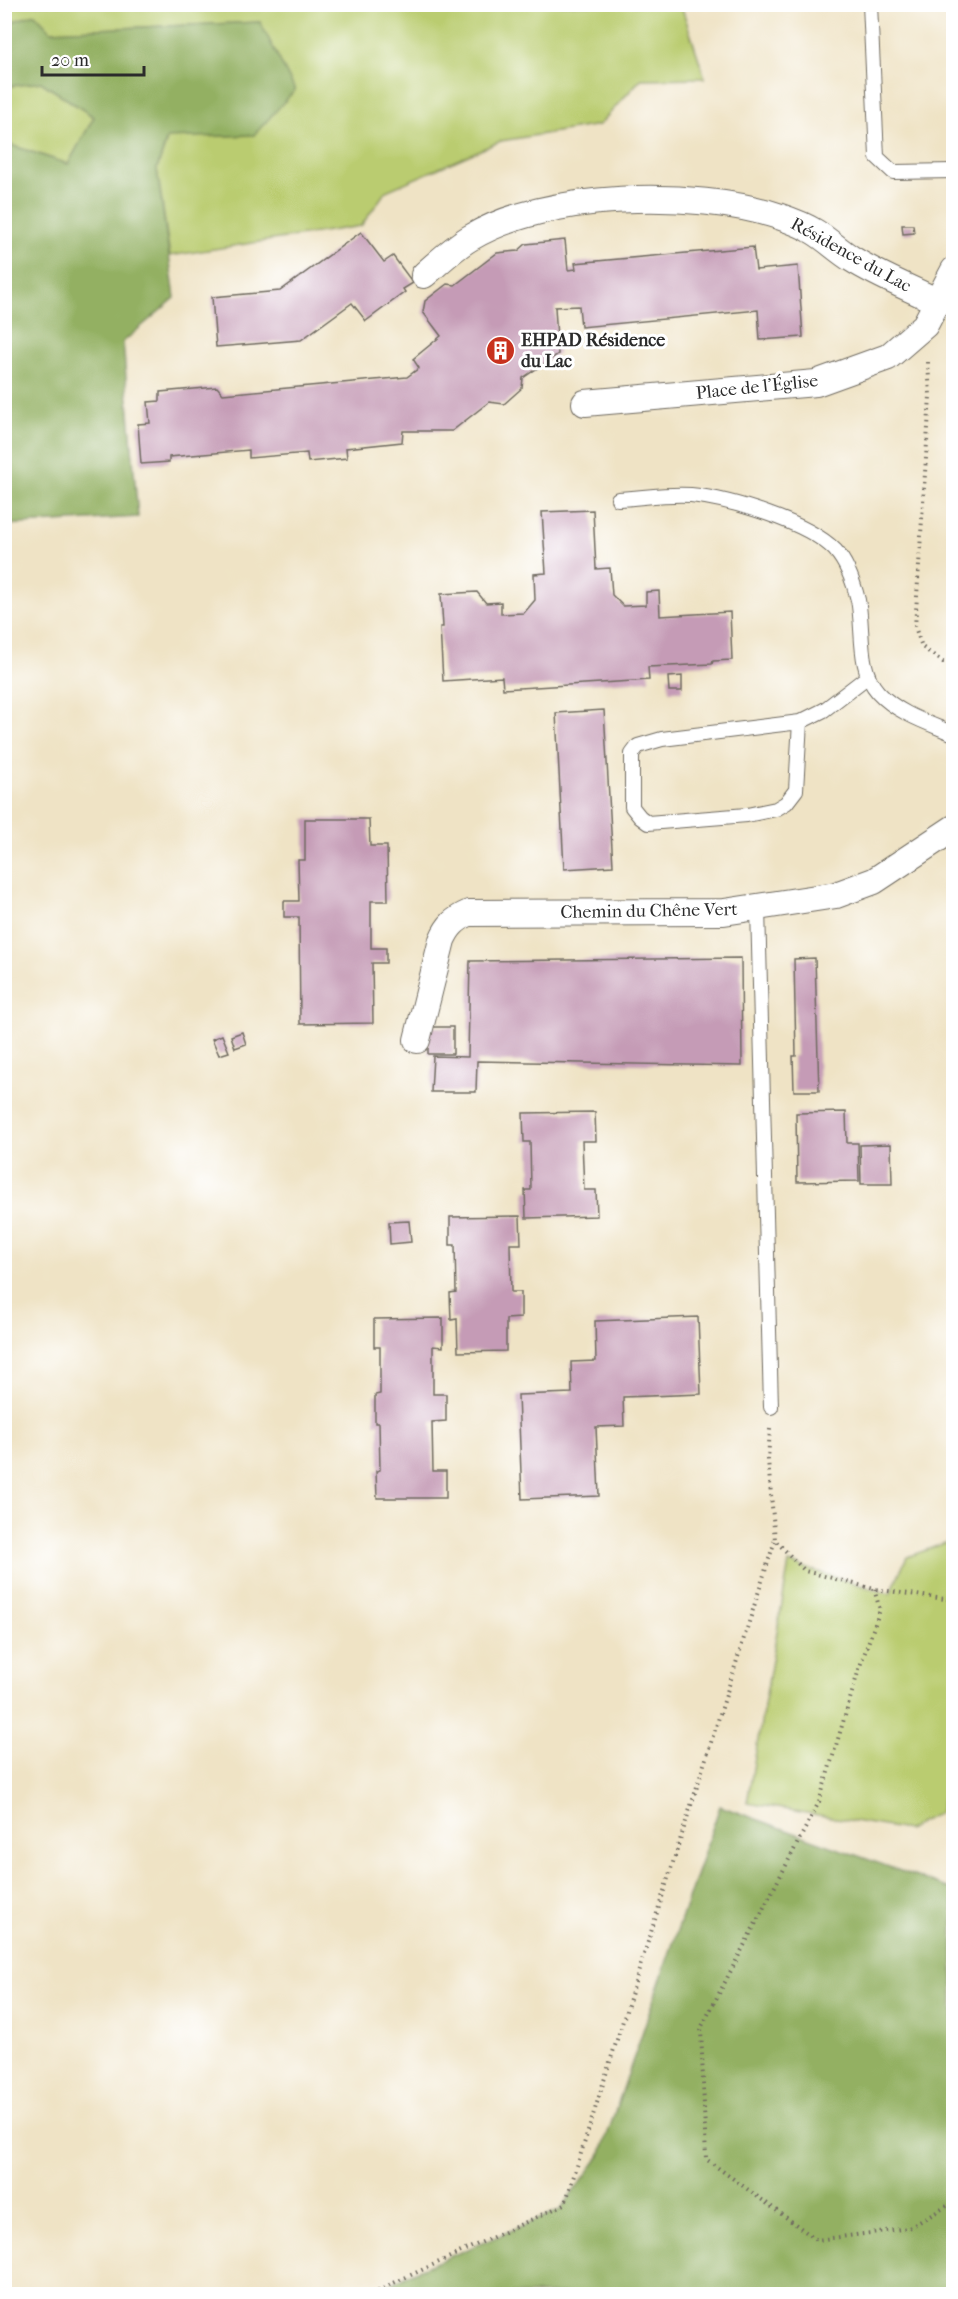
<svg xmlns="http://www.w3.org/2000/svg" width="958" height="2299" viewBox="0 0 958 2299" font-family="'IM FELL French Canon',serif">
  <rect width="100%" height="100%" fill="#fff"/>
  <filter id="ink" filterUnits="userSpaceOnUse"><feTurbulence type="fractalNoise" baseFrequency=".0167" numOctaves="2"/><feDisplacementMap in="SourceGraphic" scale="12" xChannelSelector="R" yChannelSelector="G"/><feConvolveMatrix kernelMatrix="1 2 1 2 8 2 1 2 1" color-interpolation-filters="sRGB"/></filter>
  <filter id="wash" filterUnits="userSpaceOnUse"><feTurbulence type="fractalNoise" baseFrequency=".008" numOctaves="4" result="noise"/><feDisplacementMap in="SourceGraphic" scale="24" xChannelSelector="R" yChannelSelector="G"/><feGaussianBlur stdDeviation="1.35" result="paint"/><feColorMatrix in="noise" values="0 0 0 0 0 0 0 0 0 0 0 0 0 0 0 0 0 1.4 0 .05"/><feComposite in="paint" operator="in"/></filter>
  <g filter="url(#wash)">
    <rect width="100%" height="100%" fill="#efe3c5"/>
    <g fill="#bacc70" stroke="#727c4e" stroke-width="1.5">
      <path d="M5,4l676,1 24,73 -64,1 -42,46 -98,16 -115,50 -25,35 -191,30 -13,-87 11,-32 86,-2 6,-113 -209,9 -16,-17 -30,10z"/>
      <path d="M41,82l53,35 -26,47 -63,-21v-56z"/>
      <path d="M953,1540l1,209 -14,63 -33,18 -160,-27 42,-240 101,31 17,-37z"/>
    </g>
    <g fill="#93b062" stroke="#5f6e46" stroke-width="1.5">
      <path d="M35,14l16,17 209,-9 35,68 -41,45 -87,3 -10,31 18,129 -52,44 15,175 -133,8v-382l63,21 26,-47 -53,-35 -36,5v-63z"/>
      <path d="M720,1806l233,84v404h-579l37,-21 149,-63 40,-54z"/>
    </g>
    <g id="blocks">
      <g fill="#c59bb6">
        <path d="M902,225h11l1,8 -11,1z"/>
        <path d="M361,232l23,30 9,-6 20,27 -10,6 2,3 -39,29 -14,-18 -51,37 -85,7 -4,-50 68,-6z"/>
        <path d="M565,240l3,30 8,-1 -1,-6 178,-16 3,23 42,-4 5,71 -43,3 -2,-30 -177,17 -2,-21 -24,1 3,47 -35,24 -1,10 -18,16 -15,-2 -37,29h-49l-1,11 -56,6 1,10 -39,4 -1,-9 -58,5v-8l-80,7v5l-28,2 -3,-40 12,-1 -2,-21 12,-1v-9l57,-5 6,7 184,-17 12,-9 -6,-9 28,-23 -18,-24 2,-11 22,-17 8,1 42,-32 21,-2 8,-7z"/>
        <path d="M593,510l3,59 14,-1 2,27 11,11 23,-1v-13l13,-1 1,25 70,-4 2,48 -19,1 -1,3 -64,3 1,13 -146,9 -1,-12 -59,4 -3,-54h3l-2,-33 36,-2 9,11 15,-1v12l23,-1 11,-13 -1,-26 12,-1 -4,-61z"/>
        <path d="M682,676v15h-13l-1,-14z"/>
        <path d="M604,710l9,156 -49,3 -8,-156z"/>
        <path d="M305,819h64l1,27h17l1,55h-17v47h15v15h-14l1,60 -73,1 -1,-107h-15v-16h15l-1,-41h7z"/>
        <path d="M741,958l1,108 -265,-5 -1,31h-45l2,-36 35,1 2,-96z"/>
        <path d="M815,958l4,133h-25l-1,-35h3l-2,-97z"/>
        <rect x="428" y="1027" width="25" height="27"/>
        <path d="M242,1032l4,12 -11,4 -4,-12z"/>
        <path d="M222,1035l7,17 -10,3 -7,-16z"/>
        <path d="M595,1112l1,29h-14l2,49h12l1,26 -71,2 -1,-28h6l-1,-48h-6l-1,-29z"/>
        <path d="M846,1112l1,31h11l1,38 -62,1 -1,-69z"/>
        <path d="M891,1144l1,40h-31l-1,-39z"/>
        <path d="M520,1216l1,28h-11l1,48h10v26l-15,1v32l-48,1 -1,-33 -6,1 -1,-27 6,-1 -1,-47h-5v-28z"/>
        <path d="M409,1221l2,21 -21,2 -1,-22z"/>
        <path d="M698,1317l3,77 -78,3 1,29 -28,1 3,69 -77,3 -4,-104 54,-2 -1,-31 25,-1 -1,-40z"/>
        <path d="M443,1318v29l-10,-1v48h13v27l-14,1 1,49h13v27h-69l-1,-27 4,-1 -1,-47h-4v-28l5,-1v-47h-6v-28z"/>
      </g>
    </g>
  </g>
  <g filter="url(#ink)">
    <use href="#blocks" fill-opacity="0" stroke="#706b61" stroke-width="1.5"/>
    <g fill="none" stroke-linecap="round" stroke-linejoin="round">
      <defs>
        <g id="lane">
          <path d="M870,4l7,153 16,15 61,-1"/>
          <path d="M618,499c23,-1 49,-6 73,-4 38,4 117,27 144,55 11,12 19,34 23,50 6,29 -1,69 20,92 19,21 50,31 76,42"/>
          <path d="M800,722l-4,68 -10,13 -10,6 -29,6 -99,8 -8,-6 -8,-10v-53l6,-8 24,-7 138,-17 24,-12 43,-33"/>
          <path d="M758,908l13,499"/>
        </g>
        <g id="street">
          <path d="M424,275c15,-13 29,-27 46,-37 75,-46 225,-49 308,-22 12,4 26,9 37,16 13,8 24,19 37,27 27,17 58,29 86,43"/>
          <path d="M585,403l231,-20 72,-26 37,-32 29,-55"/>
          <path d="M417,1040l25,-100c6,-14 13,-21 27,-27l255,-1 112,-17 38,-14 80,-53"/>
        </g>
      </defs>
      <use href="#lane" stroke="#706b61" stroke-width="16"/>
      <use href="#street" stroke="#706b61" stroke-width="28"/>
      <g stroke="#706b61" stroke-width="4" stroke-dasharray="1.5 4.5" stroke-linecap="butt">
        <path d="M928,362l2,34 -15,231 7,20 21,15 11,1"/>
        <path d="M770,1429l-2,31 7,80 30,31 69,18 78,11"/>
        <path d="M874,1589l6,21 -20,56 -41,136 -118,226 5,131 111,81 92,-12 45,-26"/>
        <path d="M373,2294l14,-8 178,-82 210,-664"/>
      </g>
      <use href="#lane" stroke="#fff" stroke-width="14"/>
      <use href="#street" stroke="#fff" stroke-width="26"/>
    </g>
  </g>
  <defs>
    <symbol id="building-disc" viewBox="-11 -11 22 22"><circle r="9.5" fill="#c8321e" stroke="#fff"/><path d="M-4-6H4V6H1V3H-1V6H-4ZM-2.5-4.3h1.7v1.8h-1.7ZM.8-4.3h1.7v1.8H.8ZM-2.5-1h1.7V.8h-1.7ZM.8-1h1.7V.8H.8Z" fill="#fff"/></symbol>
  </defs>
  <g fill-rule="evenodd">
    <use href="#building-disc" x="484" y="334" width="33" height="33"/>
  </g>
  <g text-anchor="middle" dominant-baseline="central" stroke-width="6" stroke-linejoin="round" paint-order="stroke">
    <g font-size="18" fill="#2b2b2b" stroke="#fff">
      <text transform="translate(851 255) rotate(29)">Résidence du Lac</text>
      <text transform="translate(757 387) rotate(-6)">Place de l'Église</text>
      <text transform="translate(649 911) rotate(-1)">Chemin du Chêne Vert</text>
    </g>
    <g font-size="18" font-weight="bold" fill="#2b2b2b" stroke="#fff" text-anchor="start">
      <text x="521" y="340">EHPAD Résidence<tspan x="521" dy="21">du Lac</tspan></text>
    </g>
  </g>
  <rect width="958" height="2299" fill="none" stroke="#fff" stroke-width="24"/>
  <path d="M42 66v9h102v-9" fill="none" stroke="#2b2b2b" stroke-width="3"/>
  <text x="51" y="66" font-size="18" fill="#2b2b2b" stroke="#ffffff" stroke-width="4.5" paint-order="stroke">20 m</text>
</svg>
